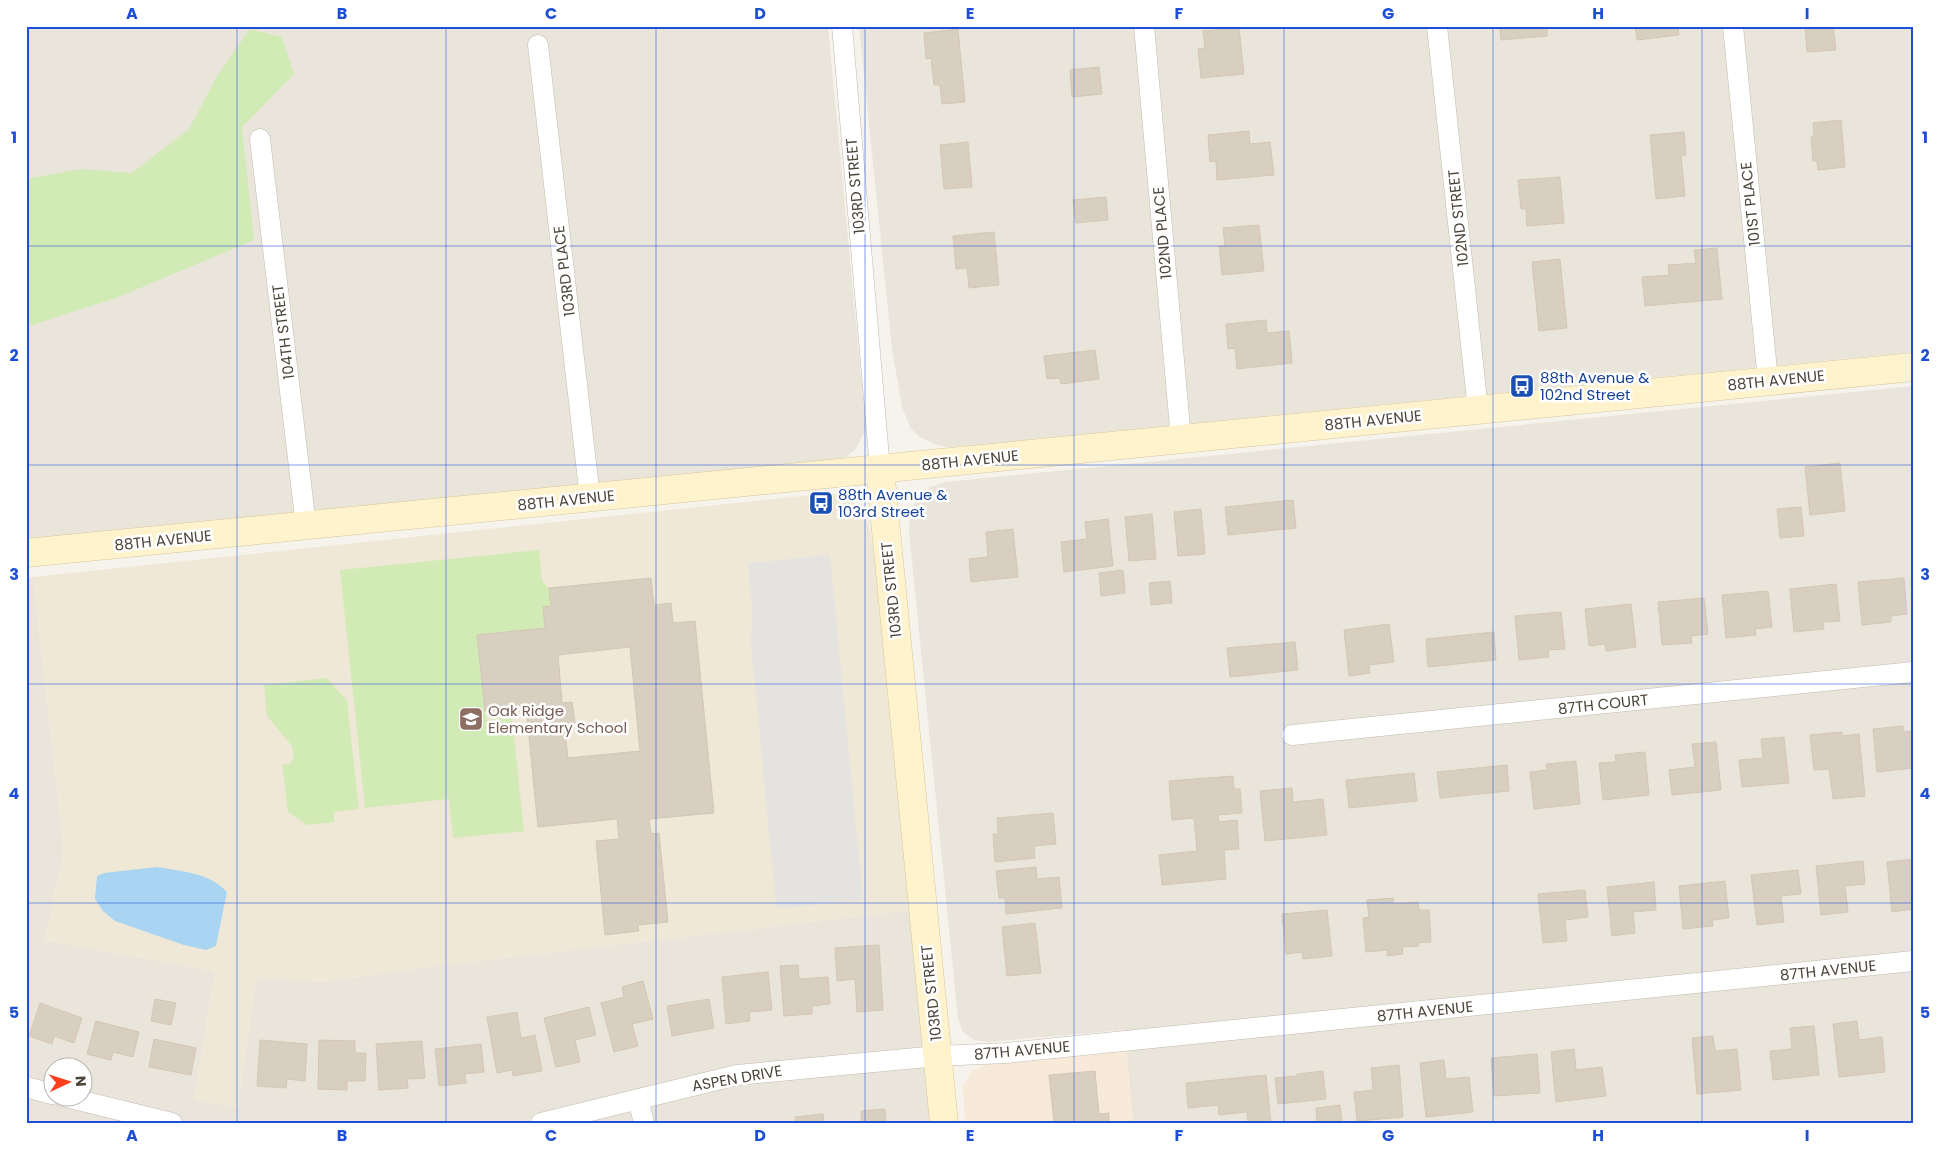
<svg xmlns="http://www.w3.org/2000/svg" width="1939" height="1149" viewBox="0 0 1939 1149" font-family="Poppins,sans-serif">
  <rect width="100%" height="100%" fill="#f6f3ec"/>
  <g fill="#eae5da" fill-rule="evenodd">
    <path d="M26,26h802l38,403 -11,21 -15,12 -814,79z"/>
    <path d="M859,26h1054v326l-949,94 -16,1 -14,-3 -14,-7 -9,-8 -9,-22 -10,-58z"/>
    <path d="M1913,386v737h-780l-9,-93 -136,12 -14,-2 -11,-8 -5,-13 -49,-488 1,-20 9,-14 11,-10 16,-5z"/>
    <path d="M33,577l31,274 -19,89 170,31 -21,129 44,7 18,-130 64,5 115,-16 477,-56 20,213h-906v-545zM52,1066h30v30h-30z"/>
  </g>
  <path fill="#f7ead8" d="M1127,1051l6,72h-168l-2,-36 8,-16 16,-7z"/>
  <path fill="#efe8d6" d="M821,494h16l12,5 12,11 8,14 11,62 32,324 -477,56 -115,16 -64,-5 -18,130 -44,-7 21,-129 -170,-31 19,-89 -31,-274z"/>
  <g fill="#d2eab5">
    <path d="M250,29l32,8 12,37 -52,53 12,113 -138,58 -84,27 -6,-2v-144l55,-10 51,4 57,-44 28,-53z"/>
    <path d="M539,550l3,31 7,7 2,18 -8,1 2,21 -68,8 9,84 26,-2 12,113 -71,7 -4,-39 -84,9 -25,-238z"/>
    <path d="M327,678l20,23 12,108 -25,3v10l-27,3 -19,-13 -6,-47 7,-1 5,-6 -2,-12 -25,-30 -3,-31z"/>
  </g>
  <path fill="#e5e3e0" d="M830,555l33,345 -82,8 -5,-2 -25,-262 1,-36 -4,-45z"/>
  <path fill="#a9d4f2" d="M157,867c24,4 53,6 70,25l-11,54 -10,4 -22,-5 -69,-24 -12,-10 -8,-12 2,-23 7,-3z"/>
  <g fill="#d8cfc1" stroke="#d3c7b4" fill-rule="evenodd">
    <path d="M1500,26h47v10l-46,4z"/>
    <path d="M1635,26h43l1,9 -42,5z"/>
    <path d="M1805,26h28l3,24 -29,2z"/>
    <path d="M1239,28l5,46 -43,4 -3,-29 7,-1 -2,-17z"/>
    <path d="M958,29l7,73 -23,2 -2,-19h-6l-3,-27 -5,1 -2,-26z"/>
    <path d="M1099,67l3,27 -30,3 -2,-27z"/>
    <path d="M1841,120l4,47 -27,3 -1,-9h-4l-2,-24h3l-1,-14z"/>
    <path d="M1249,131l1,13 20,-2 4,33 -57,5 -1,-19 -6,1 -2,-27z"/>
    <path d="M1684,132l2,23 -5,1 4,40 -29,3 -6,-64z"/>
    <path d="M968,142l4,45 -28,2 -4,-44z"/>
    <path d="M1560,177l4,46 -37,3 -1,-17h-5l-3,-29z"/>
    <path d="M1106,197l2,23 -32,3 -3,-23z"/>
    <path d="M1259,225l5,46 -42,4 -3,-29h6l-2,-18z"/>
    <path d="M994,232l5,53 -30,3 -2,-20 -11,1 -3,-33z"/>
    <path d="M1717,248l5,51 -77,7 -3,-29 27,-2 -1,-10 28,-2 -2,-13z"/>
    <path d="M1560,259l7,69 -28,3 -7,-69z"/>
    <path d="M1266,320l1,13 22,-2 3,32 -55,6 -2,-21 -7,1 -2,-25z"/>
    <path d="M1095,350l4,29 -38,5 -1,-6 -13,1 -3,-23z"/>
    <path d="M1840,463l5,48 -35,4 -5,-48z"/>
    <path d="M1293,500l3,28 -68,7 -3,-28z"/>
    <path d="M1801,507l3,29 -24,2 -3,-29z"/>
    <path d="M1201,509l4,45 -27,2 -4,-44z"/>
    <path d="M1152,514l4,45 -27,2 -4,-44z"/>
    <path d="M1108,519l5,47 -49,6 -3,-30 26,-3 -2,-17z"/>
    <path d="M1013,529l5,48 -47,5 -2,-23 19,-2 -2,-25z"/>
    <path d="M1123,570l2,23 -24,3 -2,-23z"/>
    <path d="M651,578l3,27 17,-2 2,20 22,-2 19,192 -65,6 2,15 8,-1 9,89 -30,3 1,6 -34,4 -9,-94 23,-2 -2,-20 -79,8 -12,-120 -41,4 -8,-76 68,-7 -2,-21 8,-1 -2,-18zM630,647l10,104 -72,7 -4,-34 11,-1 -3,-21 -10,1 -4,-48z"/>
    <path d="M1904,578l3,36 -16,2v6l-29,3 -4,-43z"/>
    <path d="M1170,581l2,22 -21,2 -2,-22z"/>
    <path d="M1836,584l4,37 -17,1 1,7 -30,3 -4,-43z"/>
    <path d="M1768,591l4,36 -17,2 1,6 -30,3 -4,-43z"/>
    <path d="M1704,598l4,36 -17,2 1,7 -30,2 -4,-43z"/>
    <path d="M1631,604l5,43 -30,4 -1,-7 -16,2 -4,-37z"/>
    <path d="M1561,612l4,37 -17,1 1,7 -30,3 -4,-44z"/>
    <path d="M1389,624l5,38 -25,3 1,8 -21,3 -5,-46z"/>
    <path d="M1494,632l2,28 -68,7 -2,-28z"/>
    <path d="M1295,642l3,28 -68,7 -3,-29z"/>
    <path d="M1903,726v6l10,-1v37l-36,4 -4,-43z"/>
    <path d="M1842,732v4l17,-2 6,62 -32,3 -4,-30 -15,1 -4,-35z"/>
    <path d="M1784,737l5,46 -47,4 -3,-27 24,-2 -2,-19z"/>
    <path d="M1716,742l5,48 -49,5 -3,-25 26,-3 -3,-23z"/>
    <path d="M1645,752l4,43 -46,5 -4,-37 17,-1 -1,-7z"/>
    <path d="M1576,761l4,43 -46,5 -4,-37 17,-2 -1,-6z"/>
    <path d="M1507,765l2,26 -69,7 -3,-26z"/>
    <path d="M1414,773l3,28 -68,7 -3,-28z"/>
    <path d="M1233,776l1,13h6l2,24 -24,2 1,7 18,-2 2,29 -15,1 2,29 -64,6 -3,-30 38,-4 -3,-33 -22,2 -3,-39z"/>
    <path d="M1292,788l1,14 30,-3 4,36 -62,6 -5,-50z"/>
    <path d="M1053,813l3,31 -22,2 1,12 -40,4 -2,-28h5l-1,-16z"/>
    <path d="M1913,859v50l-21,3 -5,-50z"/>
    <path d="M1863,861l2,23 -20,2 3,26 -27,3 -5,-49z"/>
    <path d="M1036,867l1,12 22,-2 3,31 -56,6 -1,-16h-6l-3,-27z"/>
    <path d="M1798,870l3,24 -20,2 3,26 -27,3 -6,-50z"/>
    <path d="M1725,881l4,37 -17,2 1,6 -30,3 -4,-43z"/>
    <path d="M1654,882l2,28 -23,2 2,21 -23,3 -5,-49z"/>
    <path d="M1585,890l3,27 -23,3 2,21 -24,2 -5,-49z"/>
    <path d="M1393,898v6l25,-2 1,8h10l2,32 -13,1 1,3 -17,1 1,7 -16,2v-6l-21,2 -3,-34 6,-1 -2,-17z"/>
    <path d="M1327,910l5,46 -29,3 -1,-7 -16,2 -4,-40z"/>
    <path d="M1035,923l6,50 -34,3 -5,-49z"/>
    <path d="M879,945l4,65 -26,2 -2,-33 -18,2 -2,-33z"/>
    <path d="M798,965l1,14 29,-2 2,27 -18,2v8l-28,2 -4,-50z"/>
    <path d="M768,972l4,38 -23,2 1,9 -24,3 -4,-47z"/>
    <path d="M643,981l10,38 -21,5 6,22 -24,6 -13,-49 23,-6 -2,-10z"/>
    <path d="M155,999l21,4 -5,22 -20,-4z"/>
    <path d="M709,999l5,29 -42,8 -5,-30z"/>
    <path d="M40,1003l42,15 -8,25 -20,-7 -2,8 -23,-8z"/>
    <path d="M589,1007l7,28 -21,5 5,22 -24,5 -12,-49z"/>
    <path d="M517,1012l4,26 14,-3 7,36 -29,5 -1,-6 -15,3 -10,-56z"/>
    <path d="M96,1021l43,11 -6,25 -20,-5 -2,8 -24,-6z"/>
    <path d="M1857,1021l2,19 23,-3 3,35 -46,5 -6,-53z"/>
    <path d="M1814,1026l5,49 -46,5 -3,-29 22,-2 -2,-21z"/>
    <path d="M1713,1036l2,15 22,-2 4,41 -44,4 -5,-56z"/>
    <path d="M154,1039l42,9 -5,27 -42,-8z"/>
    <path d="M260,1040l47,4 -2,37 -18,-2 -1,9 -29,-2z"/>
    <path d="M319,1040l36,1v12h11l-1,28h-18v9l-29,-1z"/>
    <path d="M422,1041l3,37 -18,1 1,9 -29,2 -3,-46z"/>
    <path d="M481,1044l3,28 -19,2 1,9 -27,3 -4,-37z"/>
    <path d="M1574,1049l2,21 26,-3 4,29 -50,6 -5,-50z"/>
    <path d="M1537,1054l3,39 -46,3 -3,-38z"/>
    <path d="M1444,1060l2,19 23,-2 4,35 -47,5 -6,-54z"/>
    <path d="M1399,1065l4,52 -46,4 -3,-29 19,-2 -2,-22z"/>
    <path d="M1095,1071l4,43 10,-1v10h-55l-5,-48z"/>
    <path d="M1323,1071l3,28 -48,5 -3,-26 22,-2v-2z"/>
    <path d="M1266,1075l5,48h-23l-1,-11 -28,3 -1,-10 -30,3 -2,-25z"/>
    <path d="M1340,1105l2,18h-25l-1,-15z"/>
    <path d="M885,1109l1,14h-24l-1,-12z"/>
    <path d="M823,1114l1,9h-28l-1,-6z"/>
  </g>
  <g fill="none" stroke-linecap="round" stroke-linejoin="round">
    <defs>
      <g id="street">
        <path d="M842,26l38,443"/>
        <path d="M1144,26l37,413"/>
        <path d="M1437,26l41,384"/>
        <path d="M1733,26l35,355"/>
        <path d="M538,45l52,453"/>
        <path d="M260,139l46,387"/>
        <path d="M1292,735l621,-63"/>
        <path d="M26,1087l26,7"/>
        <path d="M62,1096l110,27"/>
        <path d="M638,1099l6,24"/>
        <path d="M541,1123l196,-48 200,-19 69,-3 907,-92"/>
      </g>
      <g id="secondary">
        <path d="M880,469l64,654"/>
        <path d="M26,553l1887,-186"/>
      </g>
    </defs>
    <use href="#street" stroke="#c2bbae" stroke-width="21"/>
    <use href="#secondary" stroke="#d6c79b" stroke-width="29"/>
    <use href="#street" stroke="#fff" stroke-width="20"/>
    <use href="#secondary" stroke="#fff3cd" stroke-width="28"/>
  </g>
  <path fill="none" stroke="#1d4ed8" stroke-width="1" stroke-opacity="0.55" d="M237,26v1097M446,26v1097M656,26v1097M865,26v1097M1074,26v1097M1284,26v1097M1493,26v1097M1702,26v1097M26,246h1887M26,465h1887M26,684h1887M26,903h1887"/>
  <defs>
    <symbol id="bus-square" viewBox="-11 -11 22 22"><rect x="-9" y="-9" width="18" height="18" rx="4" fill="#1a4fb4" stroke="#fff"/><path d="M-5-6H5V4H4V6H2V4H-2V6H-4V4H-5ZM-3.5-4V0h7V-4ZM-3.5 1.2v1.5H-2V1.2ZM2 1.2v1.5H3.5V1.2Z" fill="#fff"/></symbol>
    <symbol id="school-square" viewBox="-11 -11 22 22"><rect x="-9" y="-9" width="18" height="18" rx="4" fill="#8d6e63" stroke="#fff"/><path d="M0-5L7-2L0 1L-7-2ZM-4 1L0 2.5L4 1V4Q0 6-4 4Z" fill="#fff"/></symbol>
  </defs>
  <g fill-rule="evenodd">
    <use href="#bus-square" x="1508" y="372" width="28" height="28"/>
    <use href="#bus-square" x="807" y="489" width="28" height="28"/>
    <use href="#school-square" x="457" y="705" width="28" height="28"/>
  </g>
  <g text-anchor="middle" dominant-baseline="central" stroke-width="5" stroke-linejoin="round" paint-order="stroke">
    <g font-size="15" fill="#4b4439" stroke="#fff">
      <text transform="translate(855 186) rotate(-95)">103RD STREET</text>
      <text transform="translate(1750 204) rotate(-96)">101ST PLACE</text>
      <text transform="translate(1458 218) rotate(-96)">102ND STREET</text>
      <text transform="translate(1162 233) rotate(-95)">102ND PLACE</text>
      <text transform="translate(564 271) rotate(-97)">103RD PLACE</text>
      <text transform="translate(283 332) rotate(-97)">104TH STREET</text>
      <text transform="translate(1776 380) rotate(-6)">88TH AVENUE</text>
      <text transform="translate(1373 420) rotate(-6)">88TH AVENUE</text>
      <text transform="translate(970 460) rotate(-6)">88TH AVENUE</text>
      <text transform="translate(566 500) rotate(-6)">88TH AVENUE</text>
      <text transform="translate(163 540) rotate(-6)">88TH AVENUE</text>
      <text transform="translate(891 590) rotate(-96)">103RD STREET</text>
      <text transform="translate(1603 704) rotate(-6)">87TH COURT</text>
      <text transform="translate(1828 970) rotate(-6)">87TH AVENUE</text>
      <text transform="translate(931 993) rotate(-96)">103RD STREET</text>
      <text transform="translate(1425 1011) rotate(-6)">87TH AVENUE</text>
      <text transform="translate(1022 1050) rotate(-5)">87TH AVENUE</text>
      <text transform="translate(737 1078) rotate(-10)">ASPEN DRIVE</text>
    </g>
    <g font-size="15" fill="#164399" stroke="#fff" text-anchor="start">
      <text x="1540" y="377">88th Avenue &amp;<tspan x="1540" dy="17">102nd Street</tspan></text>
      <text x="838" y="494">88th Avenue &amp;<tspan x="838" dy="17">103rd Street</tspan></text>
    </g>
    <g font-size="15" fill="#785e54" stroke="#fff" text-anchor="start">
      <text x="488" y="710">Oak Ridge<tspan x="488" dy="17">Elementary School</tspan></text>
    </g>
  </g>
  <rect width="1939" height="1149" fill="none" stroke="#ffffff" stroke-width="55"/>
  <g transform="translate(68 1082) rotate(86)"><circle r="24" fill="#ffffff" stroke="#b7b4b0"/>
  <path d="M0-4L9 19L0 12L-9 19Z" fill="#fc3f1d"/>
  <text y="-8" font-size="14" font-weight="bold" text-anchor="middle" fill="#4b4439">N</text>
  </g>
  <rect x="28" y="28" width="1884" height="1094" fill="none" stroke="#1d4ed8" stroke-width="2"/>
  <g font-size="16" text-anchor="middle" font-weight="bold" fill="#1d4ed8">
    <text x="132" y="19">A</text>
    <text x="342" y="19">B</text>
    <text x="551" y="19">C</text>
    <text x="760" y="19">D</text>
    <text x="970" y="19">E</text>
    <text x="1179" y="19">F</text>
    <text x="1388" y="19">G</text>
    <text x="1598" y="19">H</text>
    <text x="1807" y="19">I</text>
    <text x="14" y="143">1</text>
    <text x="1925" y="143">1</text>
    <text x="14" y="361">2</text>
    <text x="1925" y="361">2</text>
    <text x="14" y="580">3</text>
    <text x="1925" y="580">3</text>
    <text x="14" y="799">4</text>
    <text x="1925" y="799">4</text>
    <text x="14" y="1018">5</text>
    <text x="1925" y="1018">5</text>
    <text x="132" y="1141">A</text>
    <text x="342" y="1141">B</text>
    <text x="551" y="1141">C</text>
    <text x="760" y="1141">D</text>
    <text x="970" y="1141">E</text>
    <text x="1179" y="1141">F</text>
    <text x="1388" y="1141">G</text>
    <text x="1598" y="1141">H</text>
    <text x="1807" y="1141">I</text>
  </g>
</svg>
